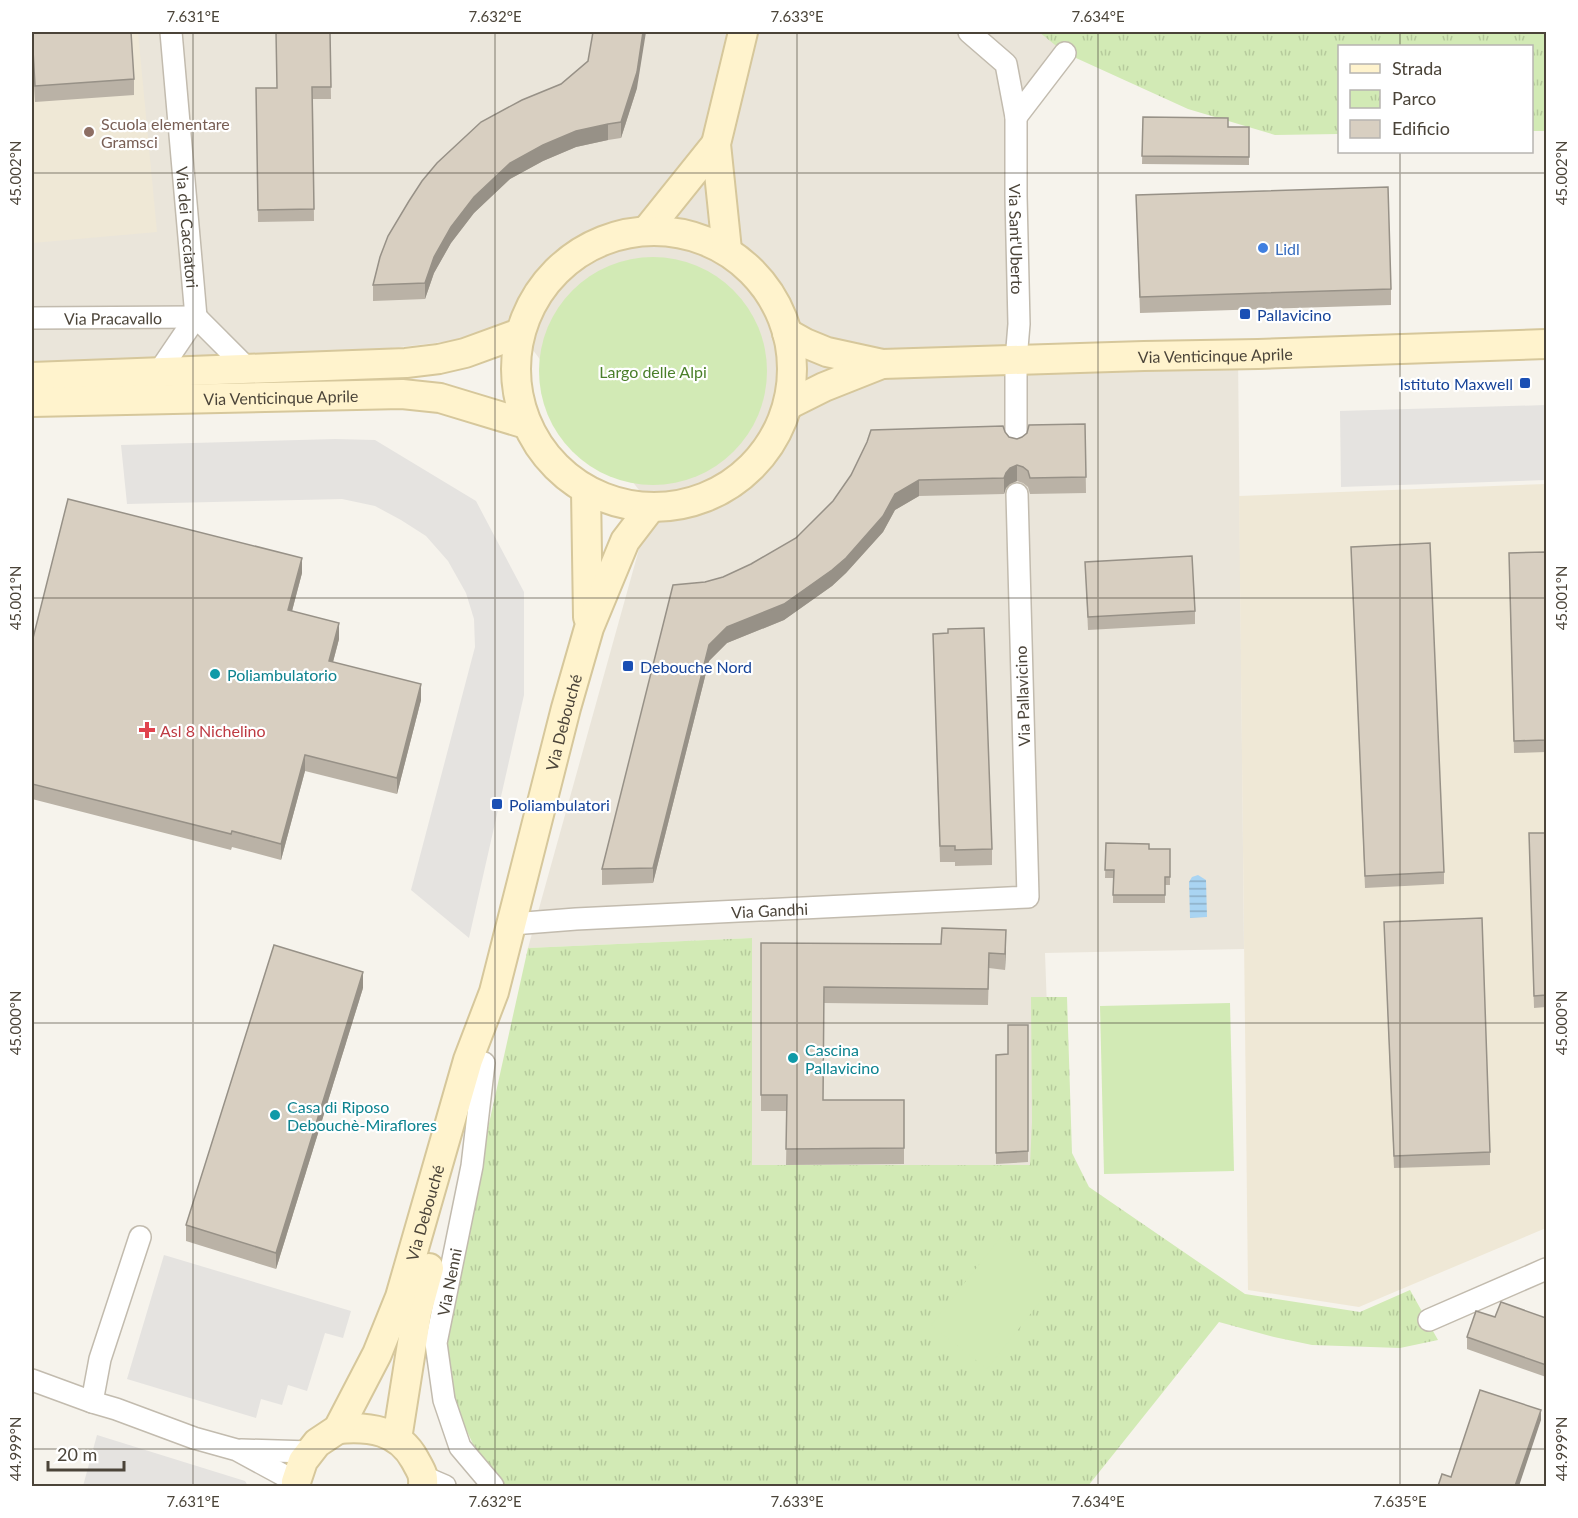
<svg xmlns="http://www.w3.org/2000/svg" width="1578" height="1518" viewBox="0 0 1578 1518" font-family="Lato,sans-serif">
  <defs>
    <pattern id="park-tufts" width="24" height="20" patternUnits="userSpaceOnUse" patternTransform="scale(1.5)"><rect width="24" height="20" fill="#d2eab5"/><path d="M3 7l-1-3M5 7V3M7 7l1-3M15 17l-1-3M17 17v-4M19 17l1-3" fill="none" stroke="#b6ca9c"/></pattern>
    <pattern id="water-rules" width="6" height="5" patternUnits="userSpaceOnUse" patternTransform="scale(1.5)"><rect width="6" height="5" fill="#a9d4f2"/><path d="M0 2.5h6" fill="none" stroke="#8caec5"/></pattern>
  </defs>
  <rect width="100%" height="100%" fill="#f6f3ec"/>
  <path fill="#eae5da" d="M32,32h1010l23,21 -49,64 1,243 221,-5 6,594 -199,4 8,221 -301,-9v-227l-224,10 123,-442 -131,-173 -488,57z"/>
  <g fill="#efe8d6">
    <path d="M32,32h106l19,200 -125,11z"/>
    <path d="M1546,484v744l-187,79 -111,-17 -9,-794z"/>
  </g>
  <g fill="url(#park-tufts)">
    <path d="M1039,32h507v99h-14v-85h-192l-1,88 -64,1 -87,-26 -123,-56z"/>
    <path d="M752,938v227h278l2,-43 -1,-125h36l5,156 17,34 156,107 115,18 50,-22 28,50 -38,8 -88,-3 -38,-8 -55,-15 -131,164h-584l-26,-31 -24,-52 -9,-55 7,-58 76,-342z"/>
  </g>
  <g fill="#d2eab5">
    <circle cx="653" cy="371" r="114"/>
    <path d="M1230,1003l4,168 -130,3 -4,-168z"/>
    <path d="M1001,1237l56,43 -70,89 -56,-44z"/>
  </g>
  <g fill="#e5e3e0">
    <path d="M1546,405v75l-205,7 -1,-76z"/>
    <path d="M335,439l40,1 101,61 48,91v103l-55,243 -58,-48 64,-243 -1,-28 -8,-26 -18,-32 -22,-25 -25,-16 -26,-14 -33,-7 -215,5 -6,-59z"/>
    <path d="M164,1255l187,56 -8,27 -18,-5 -18,58 -19,-6 -6,20 -21,-6 -5,19 -129,-39z"/>
    <path d="M97,1435l148,46 3,5h-165z"/>
  </g>
  <path fill="url(#water-rules)" d="M1198,875l8,5 1,37 -17,1 -1,-36 3,-5z"/>
  <g fill="none" stroke-linecap="round" stroke-linejoin="round">
    <defs>
      <g id="street">
        <path id="s1" d="M171,32l25,285"/>
        <path id="s2" d="M969,32l37,32 10,53v79l3,128 -3,36v82"/>
        <path d="M1016,117l49,-64"/>
        <path d="M196,317l53,53"/>
        <path id="s3" d="M32,318l164,-1"/>
        <path d="M158,373l38,-56"/>
        <path id="s4" d="M512,924l64,-5 452,-22 -11,-403"/>
        <path d="M484,1063l-12,103 -36,177 8,57 16,47 33,39"/>
        <path d="M140,1237l-40,122 -8,43 24,7 78,29 43,12 59,32"/>
        <path d="M1429,1320l117,-51"/>
        <path d="M32,1380l60,22"/>
        <path d="M241,1450l69,2"/>
        <path d="M424,1477l21,9"/>
      </g>
      <g id="secondary">
        <path d="M647,230l69,-86"/>
        <circle cx="654" cy="369" r="138"/>
        <path d="M727,250l-11,-106 27,-112"/>
        <path id="s5" d="M787,333l18,10 22,9 55,12 262,-8 114,-2 288,-10"/>
        <path d="M32,377l374,-14 33,-4 26,-6 55,-20"/>
        <path id="s6" d="M32,402l370,-8 38,4 86,26"/>
        <path d="M788,405l36,-18 58,-23"/>
        <path d="M586,491l2,126"/>
        <path d="M338,1429c31,-3 61,1 77,31 6,11 9,14 8,26"/>
        <path d="M397,1439l20,-127 12,-44"/>
        <path id="s7" d="M296,1486v-4l7,-21 14,-18 21,-14 39,-75 23,-57 68,-237 26,-68 72,-284 23,-80 36,-87 26,-34"/>
      </g>
    </defs>
    <use href="#street" stroke="#c2bbae" stroke-width="24"/>
    <use href="#secondary" stroke="#d6c79b" stroke-width="32"/>
    <use href="#street" stroke="#fff" stroke-width="21"/>
    <use href="#secondary" stroke="#fff3cd" stroke-width="28"/>
  </g>
  <g fill="#bab2a6">
    <path d="M32,32l102,47v16l-99,7 -3,-49z"/>
    <path d="M330,32l1,67h-18l1,122 -56,1 -2,-134h21z"/>
    <path d="M588,61l49,27 -16,50 -13,2 -32,7 -33,14 -33,18 -36,34 -23,30 -17,30 -9,26 -52,2v-16l188,-201z"/>
    <path d="M1143,117l85,10h21v38l-107,-1z"/>
    <path d="M1136,195l255,94v16l-251,8z"/>
    <path d="M1085,424l1,69 -56,1 -2,-7 -5,-4 -6,-2 -7,3 -4,4 -2,6 -85,2 -24,14 -12,22 -37,41 -14,13 -48,34 -57,23 -18,18 -56,222 -51,2v-16l103,-287 18,-5 28,-13 254,-132 4,5 8,2z"/>
    <path d="M1351,547l93,325v12l-79,4z"/>
    <path d="M1546,552v200l-32,1 -5,-188z"/>
    <path d="M1085,562l110,49v13l-107,6z"/>
    <path d="M302,573l-10,38 47,28 -6,23 88,38 -24,94 -92,-23 -24,89 -49,-13 -1,3 -199,-51v-157z"/>
    <path d="M933,634l59,215v16l-37,1v-4h-15z"/>
    <path d="M1529,833h17v174l-12,1z"/>
    <path d="M1106,843l43,6h21v36h-5v18h-52v-25h-8z"/>
    <path d="M1384,922l106,230v13l-96,3z"/>
    <path d="M761,943l245,3 -1,24 -16,-2 -1,37 -164,-2 -1,97h81v64l-118,1 1,-54h-26z"/>
    <path d="M363,988l-87,281 -90,-28v-16z"/>
    <path d="M1028,1025v137l-32,2v-109l12,-1z"/>
    <path d="M1495,1317l51,1v59l-79,-28v-12z"/>
  </g>
  <g fill="#979187">
    <path d="M643,32h3l-9,56 -16,50v-16z"/>
    <path d="M608,124v16l-32,7 -33,14 -33,18 -36,34 -23,30 -17,30 -9,26v-16l9,-26 17,-30 23,-30 36,-34 33,-18 33,-14z"/>
    <path d="M1017,465v16l-7,3 -4,4 -2,6v-16l2,-5 4,-5z"/>
    <path d="M919,480v16l-24,14 -12,22 -37,41 -14,13 -48,34 -57,23 -18,18 -56,222v-15l56,-223 18,-18 168,-133z"/>
    <path d="M302,558v15l-14,53v-16z"/>
    <path d="M339,623v16l-10,38v-16z"/>
    <path d="M421,684v16l-24,94v-16z"/>
    <path d="M305,755v16l-24,89v-16z"/>
    <path d="M1006,930v16l-1,24v-16z"/>
    <path d="M363,972v16l-87,281v-16z"/>
    <path d="M1541,1410v10l-22,66h-4z"/>
  </g>
  <g fill="#d8cfc1" stroke="#979187" stroke-width="1.5">
    <path d="M32,32h99l3,47 -99,7z"/>
    <path d="M276,32h54l1,55h-19l2,122 -56,1 -2,-122h21z"/>
    <path d="M593,32h50l-6,40 -16,50 -13,2 -32,7 -33,14 -33,18 -36,34 -23,30 -17,30 -9,26 -52,2 7,-28 8,-21 21,-35 13,-20 15,-18 44,-41 41,-22 39,-16 27,-23z"/>
    <path d="M1143,117l85,1v9h21v30l-107,-1z"/>
    <path d="M1388,187l3,102 -251,8 -4,-102z"/>
    <path d="M1085,424l1,53 -56,1 -2,-7 -5,-4 -6,-2 -7,3 -4,5 -2,5 -85,2 -24,14 -12,22 -37,42 -14,12 -48,34 -57,23 -18,18 -56,223 -51,1 71,-284 32,-3 18,-5 28,-13 45,-26 37,-37 18,-26 16,-33 4,-12 132,-4 2,6 4,5 8,2 5,-2 5,-4 2,-8z"/>
    <path d="M68,499l234,59 -14,52 51,13 -10,38 92,23 -24,94 -92,-23 -24,89 -49,-13 -1,3 -199,-50v-142z"/>
    <path d="M1430,543l14,329 -79,4 -14,-329z"/>
    <path d="M1546,552v188l-32,1 -5,-188z"/>
    <path d="M1192,556l3,55 -107,6 -3,-55z"/>
    <path d="M984,628l8,221 -37,1v-4h-15l-7,-212 15,-1v-4z"/>
    <path d="M1529,833h17v162l-12,1z"/>
    <path d="M1106,843l43,1v5h21v28h-5v18h-52l1,-25h-9z"/>
    <path d="M1482,918l8,234 -96,4 -10,-234z"/>
    <path d="M942,928l64,2 -1,24 -16,-1 -1,36 -164,-2 -1,113h81v48l-118,1 1,-54h-26v-152l180,1z"/>
    <path d="M274,945l89,27 -87,281 -90,-28z"/>
    <path d="M1008,1025h20v126l-32,2v-98l12,-1z"/>
    <path d="M1501,1302l45,16v47l-79,-28 9,-26 19,6z"/>
    <path d="M1480,1390l61,20 -26,76h-77l4,-12 9,3z"/>
  </g>
  <path fill="none" stroke="#4b4439" stroke-width="1.5" stroke-opacity="0.45" d="M193,32v1454M495,32v1454M797,32v1454M1098,32v1454M1400,32v14M1400,152v1334M32,173h1514M32,598h1514M32,1023h1514M32,1449h1514"/>
  <circle fill="#8d6e63" stroke="#fff" stroke-width="2" cx="89" cy="132" r="6"/>
  <circle fill="#3f7fe0" stroke="#fff" stroke-width="2" cx="1263" cy="248" r="6"/>
  <g fill="#1a4fb4" stroke="#fff" stroke-width="2">
    <rect x="1239" y="308" width="12" height="12" rx="3"/>
    <rect x="1519" y="377" width="12" height="12" rx="3"/>
    <rect x="622" y="660" width="12" height="12" rx="3"/>
    <rect x="491" y="798" width="12" height="12" rx="3"/>
  </g>
  <g fill="#0f9aa8" stroke="#fff" stroke-width="2">
    <circle cx="215" cy="674" r="6"/>
    <circle cx="793" cy="1058" r="6"/>
    <circle cx="275" cy="1115" r="6"/>
  </g>
  <path fill="#e0444e" stroke="#fff" stroke-width="2" d="M144 721h6v6h6v6h-6v6h-6v-6h-6v-6h6z"/>
  <g text-anchor="middle" dominant-baseline="central" stroke-width="4.5" stroke-linejoin="round" paint-order="stroke">
    <g font-size="16" fill="#785e54" stroke="#fff" text-anchor="start">
      <text x="101" y="123">Scuola elementare<tspan x="101" dy="18">Gramsci</tspan></text>
    </g>
    <g font-size="16" fill="#4b4439" stroke="#fff">
      <text stroke="none"><textPath href="#s1" startOffset="196">Via dei Cacciatori</textPath></text>
      <text stroke="none"><textPath href="#s2" startOffset="225">Via Sant'Uberto</textPath></text>
      <text stroke="none"><textPath href="#s3" startOffset="81">Via Pracavallo</textPath></text>
      <text stroke="none"><textPath href="#s5" startOffset="434">Via Venticinque Aprile</textPath></text>
      <text stroke="none"><textPath href="#s6" startOffset="249">Via Venticinque Aprile</textPath></text>
      <text transform="translate(1022 696) rotate(-92)">Via Pallavicino</text>
      <text stroke="none"><textPath href="#s7" startOffset="818">Via Debouché</textPath></text>
      <text stroke="none"><textPath href="#s4" startOffset="258">Via Gandhi</textPath></text>
      <text stroke="none"><textPath href="#s7" startOffset="308">Via Debouché</textPath></text>
      <text transform="translate(449 1282) rotate(-79)">Via Nenni</text>
    </g>
    <g font-size="16" fill="#366cbe" stroke="#fff" text-anchor="start">
      <text x="1275" y="248">Lidl</text>
    </g>
    <g font-size="16" fill="#164399" stroke="#fff" text-anchor="start">
      <text x="1257" y="314">Pallavicino</text>
      <text x="1513" y="383" text-anchor="end">Istituto Maxwell</text>
      <text x="640" y="666">Debouche Nord</text>
      <text x="509" y="804">Poliambulatori</text>
    </g>
    <g font-size="16" fill="#4a7f2a" stroke="#fff">
      <text x="653" y="371">Largo delle Alpi</text>
    </g>
    <g font-size="16" fill="#0d838f" stroke="#fff" text-anchor="start">
      <text x="227" y="674">Poliambulatorio</text>
      <text x="805" y="1049">Cascina<tspan x="805" dy="18">Pallavicino</tspan></text>
      <text x="287" y="1106">Casa di Riposo<tspan x="287" dy="18">Debouchè-Miraflores</tspan></text>
    </g>
    <g font-size="16" fill="#be3a42" stroke="#fff" text-anchor="start">
      <text x="160" y="730">Asl 8 Nichelino</text>
    </g>
  </g>
  <rect width="1578" height="1518" fill="none" stroke="#ffffff" stroke-width="66"/>
  <rect x="1338" y="45" width="195" height="108" fill="#ffffff" stroke="#b7b4b0" stroke-width="1.5"/>
  <rect x="1350" y="64" width="30" height="9" fill="#fff3cd" stroke="#b7b4b0" stroke-width="1.5"/>
  <text x="1392" y="75" font-size="18" fill="#4b4439">Strada</text>
  <rect x="1350" y="90" width="30" height="18" fill="url(#park-tufts)" stroke="#b7b4b0" stroke-width="1.5"/>
  <text x="1392" y="105" font-size="18" fill="#4b4439">Parco</text>
  <rect x="1350" y="120" width="30" height="18" fill="#d8cfc1" stroke="#b7b4b0" stroke-width="1.5"/>
  <text x="1392" y="135" font-size="18" fill="#4b4439">Edificio</text>
  <path d="M48 1461v9h76v-9" fill="none" stroke="#4b4439" stroke-width="3"/>
  <text x="57" y="1461" font-size="18" fill="#4b4439" stroke="#ffffff" stroke-width="4.5" paint-order="stroke">20 m</text>
  <rect x="33" y="33" width="1512" height="1452" fill="none" stroke="#4b4439" stroke-width="2"/>
  <g font-size="15" text-anchor="middle" fill="#4b4439">
    <text x="193" y="22">7.631°E</text>
    <text x="495" y="22">7.632°E</text>
    <text x="797" y="22">7.633°E</text>
    <text x="1098" y="22">7.634°E</text>
    <text transform="translate(16 173) rotate(-90)" y="5">45.002°N</text>
    <text transform="translate(1562 173) rotate(-90)" y="5">45.002°N</text>
    <text transform="translate(16 598) rotate(-90)" y="5">45.001°N</text>
    <text transform="translate(1562 598) rotate(-90)" y="5">45.001°N</text>
    <text transform="translate(16 1023) rotate(-90)" y="5">45.000°N</text>
    <text transform="translate(1562 1023) rotate(-90)" y="5">45.000°N</text>
    <text transform="translate(16 1449) rotate(-90)" y="5">44.999°N</text>
    <text transform="translate(1562 1449) rotate(-90)" y="5">44.999°N</text>
    <text x="193" y="1507">7.631°E</text>
    <text x="495" y="1507">7.632°E</text>
    <text x="797" y="1507">7.633°E</text>
    <text x="1098" y="1507">7.634°E</text>
    <text x="1400" y="1507">7.635°E</text>
  </g>
</svg>
